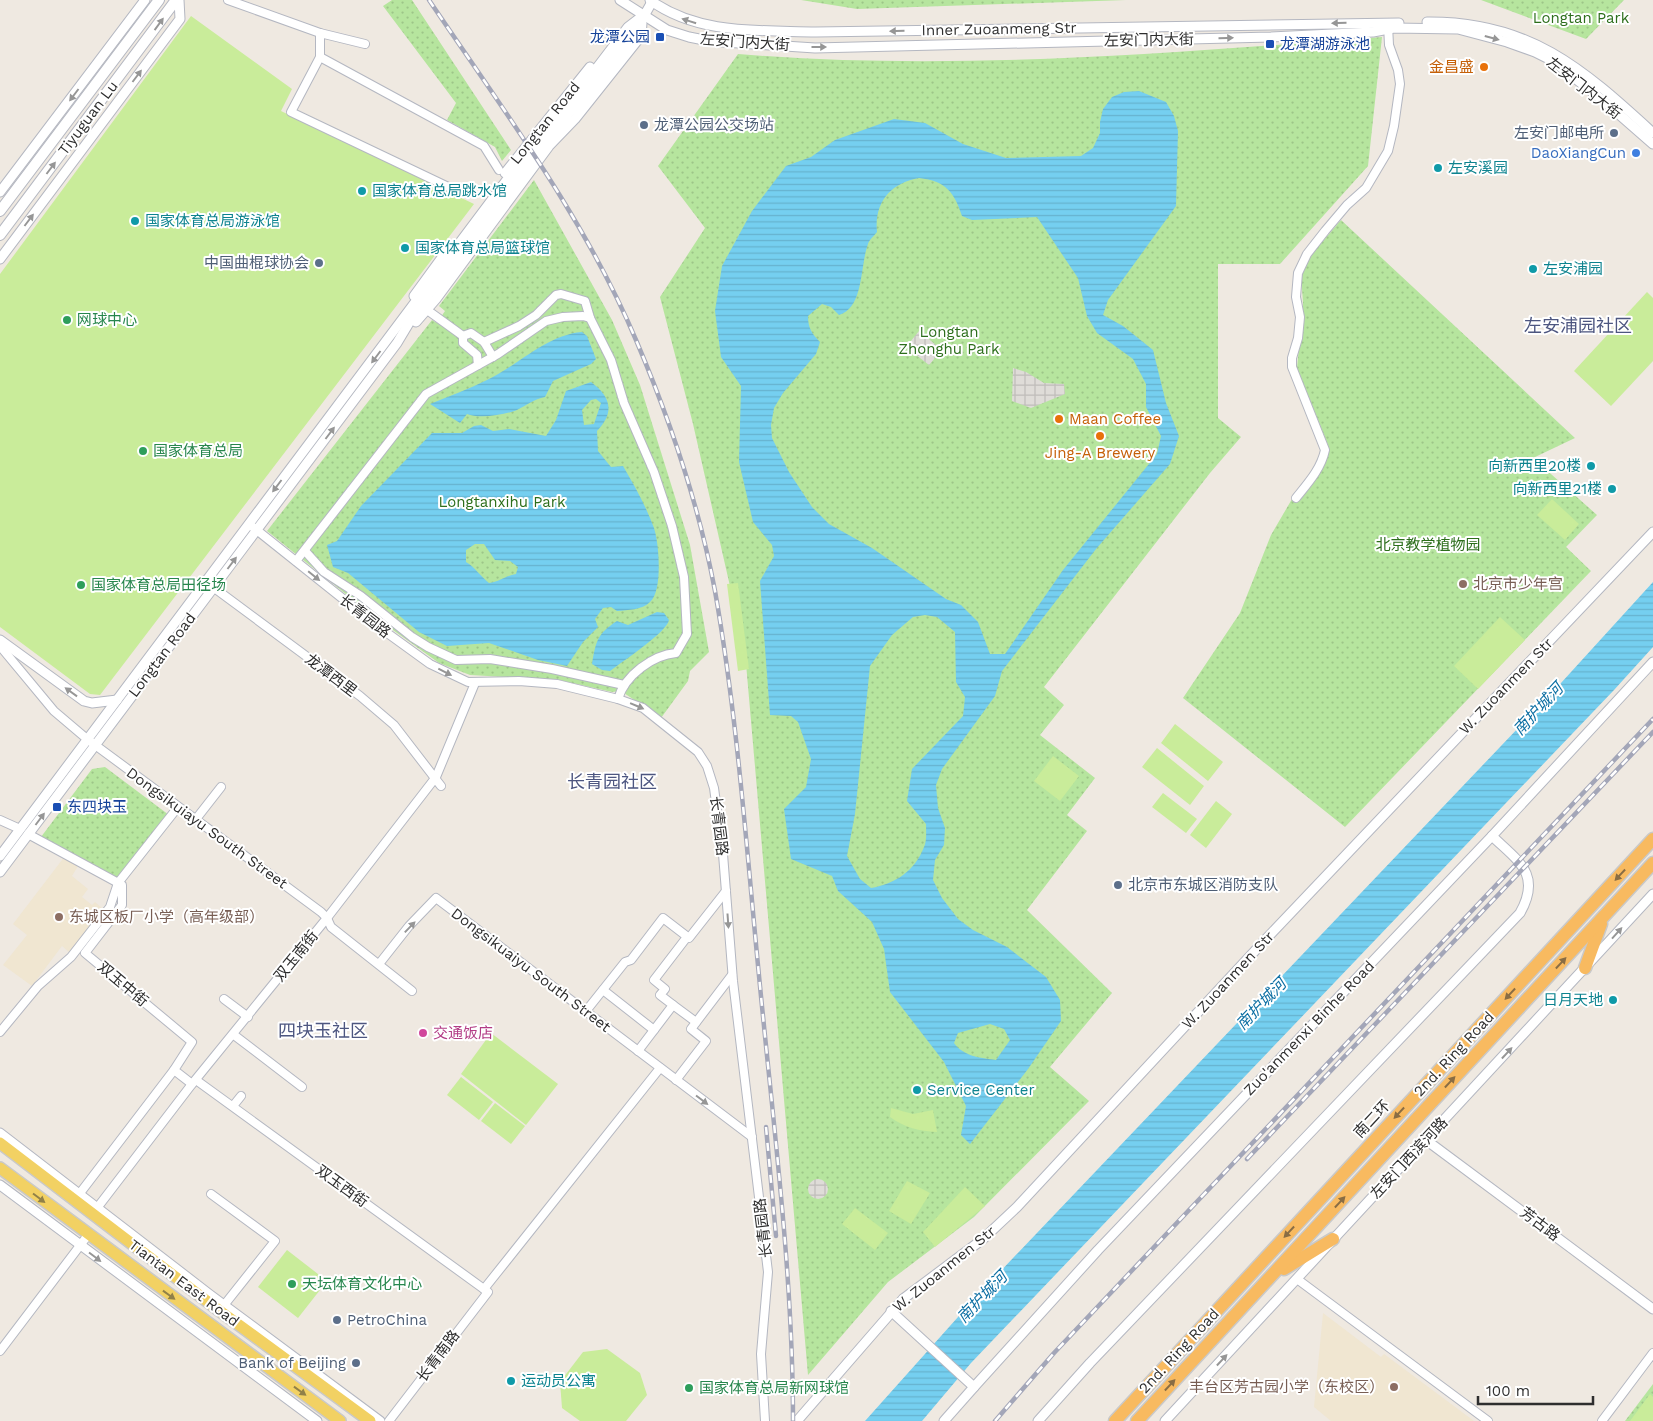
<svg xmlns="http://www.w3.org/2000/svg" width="1653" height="1421" viewBox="0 0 1653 1421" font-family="'Work Sans','Noto Sans SC',sans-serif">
  <defs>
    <pattern id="park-dots" width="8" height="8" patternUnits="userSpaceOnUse" patternTransform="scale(1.25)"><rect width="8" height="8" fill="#b6e59e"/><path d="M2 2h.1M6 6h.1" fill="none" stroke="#9dc588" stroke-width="1.8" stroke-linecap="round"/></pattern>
    <pattern id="plaza-grid" width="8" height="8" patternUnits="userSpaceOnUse" patternTransform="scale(1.25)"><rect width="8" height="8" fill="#dfdcd8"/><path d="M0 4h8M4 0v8" fill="none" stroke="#c0bdba"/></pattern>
    <pattern id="water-rules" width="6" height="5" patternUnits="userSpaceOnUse" patternTransform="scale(1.25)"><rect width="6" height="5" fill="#75cff0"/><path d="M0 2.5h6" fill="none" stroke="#66b2ce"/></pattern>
  </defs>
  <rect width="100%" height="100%" fill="#efe9e1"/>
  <g fill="#f0e6d1">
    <path d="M65,856l13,10 -6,10 16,13 -6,8 10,8 3,-3 10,9 -35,42 -8,-7 -30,40 -29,-21 24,-30 -14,-11z"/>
    <path d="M1323,1313l58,44 3,-3 90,67h-143l-17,-14z"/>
  </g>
  <g fill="url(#park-dots)">
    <path d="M392,0h20l99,150 -9,11 -7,-14 -48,-27 9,-17 -73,-97z"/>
    <path d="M801,0h325l-269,9z"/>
    <path d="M1481,0h143l-38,39z"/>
    <path d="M1382,37l-14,129 -88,98h-62v154l23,19 -31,36 -166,214 20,18 -24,30 55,43 -28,37 20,16 -60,79 85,83 -62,74 39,34 -115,116 -86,65 -80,93 -63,-723 -52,-228 -33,-127 45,-69 -47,-62 80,-112c214,18 430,-1 644,-17z"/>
    <path d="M534,180l78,140 28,65 50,160 19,107 -19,19 -2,10 -27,37 -40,-27 -9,1 -53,-12 -89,-5 -31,-12 -67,-48 -105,-84 165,-211 5,3 8,-12 -6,-5z"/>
    <path d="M1341,220l234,218 -42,20 64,57 -31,32 25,24 -246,256 -162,-129 57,-85 31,-78 21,-36 35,-43 1,-11 -31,-77 6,-65 -2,-29 10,-19z"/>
    <path d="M105,767l64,48 -48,60 -5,3 -75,-41 51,-68z"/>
    <path d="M1653,1384v37h-28z"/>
  </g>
  <g fill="#c9ec9a">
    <path d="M191,16l101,73 -11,22 193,93 -374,491 -10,-1 -90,-67v-353z"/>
    <path d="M1647,292l6,6v63l-42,45 -37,-35z"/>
    <path d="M1552,499l27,25 -14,16 -28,-25z"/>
    <path d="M738,583l11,86 -11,2 -11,-87z"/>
    <path d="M1500,617l25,23 -47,49 -24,-23z"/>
    <path d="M1175,724l48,38 -15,19 -47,-38z"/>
    <path d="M1157,748l47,38 -14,19 -48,-38z"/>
    <path d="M1053,756l26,20 -19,25 -26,-20z"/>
    <path d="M1163,793l34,26 -11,14 -34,-26z"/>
    <path d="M1216,801l16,13 -26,34 -16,-13z"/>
    <path d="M491,1033l67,51 -32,41 -65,-51z"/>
    <path d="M461,1077l32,25 -14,18 -32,-25z"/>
    <path d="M495,1103l30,23 -14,18 -30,-23z"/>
    <path d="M891,1108l22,6 20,-4 4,22c-18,-1 -32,-4 -47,-15z"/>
    <path d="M907,1181l23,12 -19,31 -22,-13z"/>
    <path d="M965,1187l20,19 -50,41 -12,-15z"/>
    <path d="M855,1208l33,25 -13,17 -33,-26z"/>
    <path d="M287,1250l40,31 -29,37 -40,-31z"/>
    <path d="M607,1349l33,24 7,22 -21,26h-46l-18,-13 -2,-26 23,-30z"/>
    <path d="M1650,1394l3,3v24h-23z"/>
  </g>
  <g fill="url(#plaza-grid)">
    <path d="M919,331l23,19 -13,15 -23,-18z"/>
    <path d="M1013,368l13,4 18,11 20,1 1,10 -34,14 -19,-7z"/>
    <circle cx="818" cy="1189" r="10"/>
  </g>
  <g fill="url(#water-rules)" fill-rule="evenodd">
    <path d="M1139,91l27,11 8,14 4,15 -2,75 -68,94 -5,15 20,11 30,24 13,53 13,33 -9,28 -74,85 -94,122 -7,25 -53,73 -6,16 2,23 7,20 -1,17 -9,15 -2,20 9,18 16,21 15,11 34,17 39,30 14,23 1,21 -33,48 -58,75 -9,-9 5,-29 -22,-44 -54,-70 -6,-43 -12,-27 -34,-31 -6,-15 -41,-17 -7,-50 22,-22 5,-28 -13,-37 -7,-6 -21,-1 -10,-134 14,-25 -2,-11 -19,-23 -14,-60 2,-76 -20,-29 -6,-46 7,-45 30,-55 34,-45 25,-9 24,-17 59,-21 31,4 38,21 43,14 75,-2 12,-8 7,-15v-11l3,-13 9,-12 12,-5zM919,178c27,3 35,14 43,38l10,4 65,-3 41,61 9,38 10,17 36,26 13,25v23l15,29 -4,18 -94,116 -58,84h-15l-12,-32 -17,-17 -15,-6 -74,-51 -43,-24 -17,-17 -23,-35 -17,-34 -1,-13 3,-17 9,-15 33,-39 4,-12c-8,-8 -12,-14 -12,-26l14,-12 9,3 8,8c25,-7 21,-50 29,-71 1,-4 6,-8 9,-12 -3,-30 14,-49 42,-54zM925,615l12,2 18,15 1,50 9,15 -2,19 -51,53 -5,32 19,23c0,7 1,17 -2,23 -9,24 -29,37 -53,41l-11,-9 -13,-23 8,-42 15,-148 22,-31 21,-18zM990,1024l14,5 6,11 -14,20c-16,-2 -33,-4 -42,-17l4,-10z"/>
    <path d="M582,332l5,4 9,23 -5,5 -38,17 -8,16c-11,2 -18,8 -28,13 -12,5 -38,9 -50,4l-7,9 -30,-19c19,-8 39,-15 57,-24 32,-15 59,-45 95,-48z"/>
    <path d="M591,382c20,15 24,30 6,49l1,20 13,16 12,-1c11,19 23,40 31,62 5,15 9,63 -4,74 -8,8 -22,8 -33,9l-6,-4 -8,1 -8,11 3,8 -15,15 -16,24 -29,-6 -49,-17 -42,3 -28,-14 -71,-59 -15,-6 -6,-22 10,-4 24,-35 71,-73h30l12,-7 7,-1 12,6 16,-2 37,7 10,-16 10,-29zM596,399l5,4 -7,21 -10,1 -2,-15 9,-10zM475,544h9l11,16 15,1 8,6 -2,7c-11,2 -17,8 -27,9 -9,-7 -13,-15 -23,-21v-12z"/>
    <path d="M1653,582v65l-39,43 -643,673 -49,58h-57l110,-123 586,-615z"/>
    <path d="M657,612l7,1 5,7c-2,12 -46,41 -59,51l-8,-1 -10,-6c4,-23 5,-30 25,-43l11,4z"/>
  </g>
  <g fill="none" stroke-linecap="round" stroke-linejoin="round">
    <defs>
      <g id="minor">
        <path d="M228,0l92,33 45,11"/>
        <path d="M320,33v24l-29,55 168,80"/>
        <path d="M320,57l164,89 15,24"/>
        <path d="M423,307l40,29"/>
        <path d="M463,336l8,-3 13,9 9,15"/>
        <path d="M463,336v7l14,12 1,10"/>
        <path d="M484,342l35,-16 17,-11 20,-20 5,-1 24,7 5,17"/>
        <path d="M1296,498c12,-15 25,-29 29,-48l-33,-83v-9l6,-20 2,-21 -4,-20 2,-24 9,-19 18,-23 22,-26 19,-17 22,-37 6,-25 6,-42 -2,-14 -9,-25 -1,-20"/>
        <path d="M249,524l123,98 58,42 38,18 51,-1 38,3 61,15 25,9 55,44 9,14 7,22 9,66 10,127 35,291 -7,82 4,67"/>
        <path d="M305,551l19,21 37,24 51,41 16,10 28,13 34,-1 62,10 72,16"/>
        <path d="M296,561l130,-167 72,-40 48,-33 17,-4 20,-1 7,2 21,42 13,43 30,69 18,54 12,51 3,57 -11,19c-23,2 -51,22 -58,46"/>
        <path d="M213,587l147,109 34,29 47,61"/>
        <path d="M0,646l54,65 33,28 234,173 6,6 4,9 81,64"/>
        <path d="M196,819l25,-32"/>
        <path d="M0,820l20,9"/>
        <path d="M28,834l94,51v20l-37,48 107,89 -18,28 18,14"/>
        <path d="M379,964l30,-38 27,-28 316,239"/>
        <path d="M603,990l51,40"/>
        <path d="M224,999l24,18"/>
        <path d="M673,1005l23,17"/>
        <path d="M586,1011l39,-49 6,-2 32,-42 26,20 37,-47"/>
        <path d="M0,1032l38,-46 33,-29 39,-50 8,-24 60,-76"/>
        <path d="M234,1035l68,52"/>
        <path d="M638,1051l35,-46 -13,-10 5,-6 -11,-9 33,-43"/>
        <path d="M196,1080l292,212 -99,129"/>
        <path d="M676,1080l30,-39 -15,-12 41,-54"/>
        <path d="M233,1106l8,-10"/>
        <path d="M211,1194l64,47 -54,68"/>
        <path d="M77,1197l97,-127"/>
        <path d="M94,1212l98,-128 135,-166 109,-141 39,-94"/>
        <path d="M1297,1279l191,142"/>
        <path d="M484,1289l176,-221"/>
        <path d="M0,1351l88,-116"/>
        <path d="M1602,1421l51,-68"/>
      </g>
      <g id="tertiary">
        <path d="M620,0l47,30 22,7 20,4 106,7 456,-11 102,-5 21,-4 64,1 49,13 28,10 18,9 52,41 48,42"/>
        <path d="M650,0c48,35 109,30 166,32l583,-9"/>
        <path d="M1427,22c102,-1 155,46 226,111"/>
        <path d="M505,173l85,-106"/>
        <path d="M0,192l145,-192"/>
        <path d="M0,259l180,-240 -1,-19"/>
        <path d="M414,296l32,-44"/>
        <path d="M416,322l20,-23 113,-153 26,-27 66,-83 1,-13"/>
        <path d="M0,640l84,61 8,2 25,-3"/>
        <path d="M0,856l515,-687 49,-58 64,-84 13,-10"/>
        <path d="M0,872l397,-529 18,-30 99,-132 121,-149 18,-32"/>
        <path d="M0,1133l209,161 171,127"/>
        <path d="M1426,1140l227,169"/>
        <path d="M0,1185l317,236"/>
        <path d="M891,1311l83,76 124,-137 394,-414 161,-174"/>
        <path d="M797,1421l106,-122 80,-60 34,-32 248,-267 388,-408"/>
        <path d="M944,1421l30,-34"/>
        <path d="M1038,1421l52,-58 430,-450c22,-39 -2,-52 -28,-77"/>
        <path d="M1165,1421l488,-527"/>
      </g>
      <g id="secondary">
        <path d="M0,211l159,-211"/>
        <path d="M0,235l176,-235"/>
      </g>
      <g id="primary">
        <path d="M0,1143l220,168 150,110"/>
        <path d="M0,1168l340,253"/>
      </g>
      <g id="trunk">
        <path d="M1585,968l16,-44"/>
        <path d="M1284,1269l49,-30"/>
        <path d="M1115,1421l538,-582"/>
        <path d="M1137,1421l516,-558"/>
      </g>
    </defs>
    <use href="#minor" stroke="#b4b7c1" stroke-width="10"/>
    <use href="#tertiary" stroke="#b4b7c1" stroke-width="11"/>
    <use href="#secondary" stroke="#b4b7c1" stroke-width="12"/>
    <use href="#primary" stroke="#c9c9c9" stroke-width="14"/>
    <use href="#trunk" stroke="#c9c9c9" stroke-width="15"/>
    <use href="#minor" stroke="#fff" stroke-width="8"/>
    <use href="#tertiary" stroke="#fff" stroke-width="9"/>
    <use href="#secondary" stroke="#fff" stroke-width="10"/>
    <use href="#primary" stroke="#f2d163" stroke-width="11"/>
    <use href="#trunk" stroke="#f8ba60" stroke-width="12"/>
    <defs>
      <g id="rail">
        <path d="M429,0c74,110 155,217 207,340 34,80 63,165 79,251 23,130 32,264 45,395 14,145 33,290 33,435"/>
        <path d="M766,1127l10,109"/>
        <path d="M1247,1159l406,-427"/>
        <path d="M995,1421l59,-68 599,-634"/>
      </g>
    </defs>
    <use href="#rail" stroke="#a3a6b8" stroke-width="4.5"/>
    <use href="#rail" stroke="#fff" stroke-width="2.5" stroke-dasharray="8" stroke-linecap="butt"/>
  </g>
  <defs><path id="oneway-solid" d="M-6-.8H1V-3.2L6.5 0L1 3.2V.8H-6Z" transform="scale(1.25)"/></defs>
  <g fill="#969696">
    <use href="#oneway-solid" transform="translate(689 21) rotate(-162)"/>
    <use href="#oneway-solid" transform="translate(1339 23) rotate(179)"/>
    <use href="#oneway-solid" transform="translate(159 24) rotate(-54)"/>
    <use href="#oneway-solid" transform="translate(897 31) rotate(179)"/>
    <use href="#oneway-solid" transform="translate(1226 38) rotate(-1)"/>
    <use href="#oneway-solid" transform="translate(1492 38) rotate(15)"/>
    <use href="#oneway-solid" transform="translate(819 47)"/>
    <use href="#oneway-solid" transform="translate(137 76) rotate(-53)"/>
    <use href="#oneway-solid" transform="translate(74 95) rotate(127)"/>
    <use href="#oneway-solid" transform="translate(51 168) rotate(-53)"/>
    <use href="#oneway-solid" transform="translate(29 220) rotate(-53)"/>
    <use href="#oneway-solid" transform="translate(376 357) rotate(127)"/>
    <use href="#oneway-solid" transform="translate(330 433) rotate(-53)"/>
    <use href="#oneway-solid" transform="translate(277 486) rotate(127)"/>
    <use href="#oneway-solid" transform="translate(232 563) rotate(-53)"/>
    <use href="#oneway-solid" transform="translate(314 576) rotate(39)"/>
    <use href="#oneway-solid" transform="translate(445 672) rotate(27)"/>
    <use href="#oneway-solid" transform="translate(71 692) rotate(-144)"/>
    <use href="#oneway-solid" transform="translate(637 706) rotate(23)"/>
    <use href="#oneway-solid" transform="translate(40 819) rotate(-53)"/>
    <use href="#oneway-solid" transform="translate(728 921) rotate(86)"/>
    <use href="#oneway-solid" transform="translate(410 927) rotate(-46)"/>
    <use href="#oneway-solid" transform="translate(1617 933) rotate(-48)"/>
    <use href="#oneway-solid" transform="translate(1507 1053) rotate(-47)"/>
    <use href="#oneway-solid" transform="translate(702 1100) rotate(37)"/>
    <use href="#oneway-solid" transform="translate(95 1257) rotate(37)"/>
    <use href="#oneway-solid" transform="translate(1222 1360) rotate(-47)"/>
  </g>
  <g fill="#896d44">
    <use href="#oneway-solid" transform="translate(1620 875) rotate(133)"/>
    <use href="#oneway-solid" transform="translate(1561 963) rotate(-47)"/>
    <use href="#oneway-solid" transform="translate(1510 994) rotate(133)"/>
    <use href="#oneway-solid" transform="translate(1450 1082) rotate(-47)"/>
    <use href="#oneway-solid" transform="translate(1399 1113) rotate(133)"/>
    <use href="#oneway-solid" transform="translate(1340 1202) rotate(-47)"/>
    <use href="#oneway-solid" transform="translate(1289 1232) rotate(133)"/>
    <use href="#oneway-solid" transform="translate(1170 1385) rotate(-47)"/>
  </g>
  <g fill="#908048">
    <use href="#oneway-solid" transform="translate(39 1198) rotate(37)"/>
    <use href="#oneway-solid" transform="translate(169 1295) rotate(36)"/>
    <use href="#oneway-solid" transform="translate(300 1391) rotate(36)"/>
  </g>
  <g fill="#1a4fb4" stroke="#fff" stroke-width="2">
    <rect x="655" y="32" width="10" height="10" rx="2.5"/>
    <rect x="1265" y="39" width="10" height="10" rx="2.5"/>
    <rect x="52" y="802" width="10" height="10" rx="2.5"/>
  </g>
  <g fill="#e8710a" stroke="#fff" stroke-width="2">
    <circle cx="1484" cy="67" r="5"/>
    <circle cx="1059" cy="419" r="5"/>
    <circle cx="1100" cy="436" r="5"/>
  </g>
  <g fill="#5c6f8a" stroke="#fff" stroke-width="2">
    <circle cx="644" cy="125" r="5"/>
    <circle cx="1614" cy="133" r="5"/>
    <circle cx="319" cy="263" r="5"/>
    <circle cx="1118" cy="885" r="5"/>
    <circle cx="337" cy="1320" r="5"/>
    <circle cx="356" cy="1363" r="5"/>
  </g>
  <circle fill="#3f7fe0" stroke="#fff" stroke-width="2" cx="1636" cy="153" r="5"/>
  <g fill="#0f9aa8" stroke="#fff" stroke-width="2">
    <circle cx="1438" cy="168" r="5"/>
    <circle cx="362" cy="191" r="5"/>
    <circle cx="135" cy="221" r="5"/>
    <circle cx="405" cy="248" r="5"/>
    <circle cx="1533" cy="269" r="5"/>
    <circle cx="1591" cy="466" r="5"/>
    <circle cx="1612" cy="489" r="5"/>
    <circle cx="1613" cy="1000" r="5"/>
    <circle cx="917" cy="1090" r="5"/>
    <circle cx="511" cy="1381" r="5"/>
  </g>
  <g fill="#2e9e5b" stroke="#fff" stroke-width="2">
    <circle cx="67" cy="320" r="5"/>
    <circle cx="143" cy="451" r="5"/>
    <circle cx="81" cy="585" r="5"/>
    <circle cx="292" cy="1284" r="5"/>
    <circle cx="689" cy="1388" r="5"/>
  </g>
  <g fill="#8d6e63" stroke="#fff" stroke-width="2">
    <circle cx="1463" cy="584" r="5"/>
    <circle cx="59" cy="917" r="5"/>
    <circle cx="1394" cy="1387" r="5"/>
  </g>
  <circle fill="#d1479c" stroke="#fff" stroke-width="2" cx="423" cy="1033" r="5"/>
  <g text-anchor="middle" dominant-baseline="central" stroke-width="4" stroke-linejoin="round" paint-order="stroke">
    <g font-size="15" fill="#2c6e1b" stroke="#fff">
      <text x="1581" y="18">Longtan Park</text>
      <text x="949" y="332">Longtan<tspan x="949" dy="17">Zhonghu Park</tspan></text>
      <text x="502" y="502">Longtanxihu Park</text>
      <text x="1428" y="545">北京教学植物园</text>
    </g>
    <g font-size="15" fill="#2e2e2e" stroke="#fff">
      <text transform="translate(999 29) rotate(-1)">Inner Zuoanmeng Str</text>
      <text transform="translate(1149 40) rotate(-1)">左安门内大街</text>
      <text transform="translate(745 42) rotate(4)">左安门内大街</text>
      <text transform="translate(1584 88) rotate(38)">左安门内大街</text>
      <text transform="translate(88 118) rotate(-53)">Tiyuguan Lu</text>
      <text transform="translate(545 123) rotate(-51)">Longtan Road</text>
      <text transform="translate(365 616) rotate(38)">长青园路</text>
      <text transform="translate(162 655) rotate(-53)">Longtan Road</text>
      <text transform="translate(331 675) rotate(37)">龙潭西里</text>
      <text transform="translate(1506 686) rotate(-46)">W. Zuoanmen Str</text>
      <text transform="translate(719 826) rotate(83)">长青园路</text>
      <text transform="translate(207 828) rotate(36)">Dongsikuiayu South Street</text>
      <text transform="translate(296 956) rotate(-51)">双玉南街</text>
      <text transform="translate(531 970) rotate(37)">Dongsikuaiyu South Street</text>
      <text transform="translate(1228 980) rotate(-47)">W. Zuoanmen Str</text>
      <text transform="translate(123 984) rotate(40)">双玉中街</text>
      <text transform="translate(1309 1028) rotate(-46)">Zuo'anmenxi Binhe Road</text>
      <text transform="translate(1454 1054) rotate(-47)">2nd. Ring Road</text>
      <text transform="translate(1372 1119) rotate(-47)">南二环</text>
      <text transform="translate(1409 1158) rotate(-47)">左安门西滨河路</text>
      <text transform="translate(342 1186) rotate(36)">双玉西街</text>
      <text transform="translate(1540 1224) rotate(37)">芳古路</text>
      <text transform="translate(763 1228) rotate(-97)">长青园路</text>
      <text transform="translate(944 1269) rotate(-39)">W. Zuoanmen Str</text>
      <text transform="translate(184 1283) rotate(37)">Tiantan East Road</text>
      <text transform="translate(1179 1351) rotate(-47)">2nd. Ring Road</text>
      <text transform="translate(438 1356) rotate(-53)">长青南路</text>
    </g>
    <g font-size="15" fill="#164399" stroke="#fff" text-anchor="start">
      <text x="650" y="37" text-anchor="end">龙潭公园</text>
      <text x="1280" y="44">龙潭湖游泳池</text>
      <text x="67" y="807">东四块玉</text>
    </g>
    <g font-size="15" fill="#c56008" stroke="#fff" text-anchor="end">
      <text x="1474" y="67">金昌盛</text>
      <text x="1069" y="419" text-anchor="start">Maan Coffee</text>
      <text x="1100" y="453" text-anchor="middle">Jing-A Brewery</text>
    </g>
    <g font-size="15" fill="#4e5e75" stroke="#fff" text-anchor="start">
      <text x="654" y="125">龙潭公园公交场站</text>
      <text x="1604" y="133" text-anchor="end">左安门邮电所</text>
      <text x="309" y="263" text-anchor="end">中国曲棍球协会</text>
      <text x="1128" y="885">北京市东城区消防支队</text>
      <text x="347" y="1320">PetroChina</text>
      <text x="346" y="1363" text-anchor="end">Bank of Beijing</text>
    </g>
    <g font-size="15" fill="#366cbe" stroke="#fff" text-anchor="end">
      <text x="1626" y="153">DaoXiangCun</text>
    </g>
    <g font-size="15" fill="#0d838f" stroke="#fff" text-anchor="start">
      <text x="1448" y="168">左安溪园</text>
      <text x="372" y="191">国家体育总局跳水馆</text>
      <text x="145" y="221">国家体育总局游泳馆</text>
      <text x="415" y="248">国家体育总局篮球馆</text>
      <text x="1543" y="269">左安浦园</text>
      <text x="1581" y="466" text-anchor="end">向新西里20楼</text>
      <text x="1602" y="489" text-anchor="end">向新西里21楼</text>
      <text x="1603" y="1000" text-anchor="end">日月天地</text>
      <text x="927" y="1090">Service Center</text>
      <text x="521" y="1381">运动员公寓</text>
    </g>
    <g font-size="15" fill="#27864d" stroke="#fff" text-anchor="start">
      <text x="77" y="320">网球中心</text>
      <text x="153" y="451">国家体育总局</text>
      <text x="91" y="585">国家体育总局田径场</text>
      <text x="302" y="1284">天坛体育文化中心</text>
      <text x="699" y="1388">国家体育总局新网球馆</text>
    </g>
    <g font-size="15" fill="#785e54" stroke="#fff" text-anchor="start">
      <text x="1473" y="584">北京市少年宫</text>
      <text x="69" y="917">东城区板厂小学（高年级部）</text>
      <text x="1384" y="1387" text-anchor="end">丰台区芳古园小学（东校区）</text>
    </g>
    <g font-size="15" fill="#b23c85" stroke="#fff" text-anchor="start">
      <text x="433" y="1033">交通饭店</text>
    </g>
    <g font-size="16" font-style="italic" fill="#0d6fa3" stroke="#fff">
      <text transform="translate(1538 709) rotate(-47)">南护城河</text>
      <text transform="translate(1261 1004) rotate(-46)">南护城河</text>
      <text transform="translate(982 1297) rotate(-46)">南护城河</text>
    </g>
    <g font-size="18" fill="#4d5680" stroke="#fff">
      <text x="1578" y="325">左安浦园社区</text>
      <text x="612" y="781">长青园社区</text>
      <text x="323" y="1030">四块玉社区</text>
    </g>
  </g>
  <path d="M1478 1396v8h115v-8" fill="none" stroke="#2e2e2e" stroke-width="2.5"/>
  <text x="1486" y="1396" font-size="15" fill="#2e2e2e" stroke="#ffffff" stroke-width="4" paint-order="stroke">100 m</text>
</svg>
